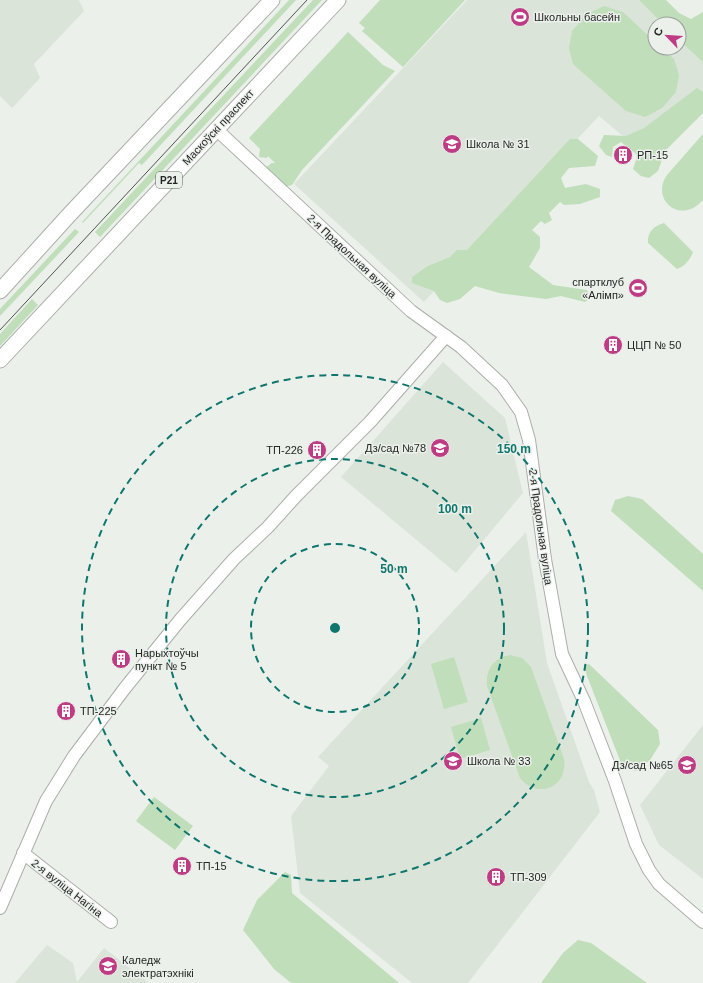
<svg xmlns="http://www.w3.org/2000/svg" width="703" height="983" viewBox="0 0 703 983" font-family="Helvetica,sans-serif">
  <rect width="100%" height="100%" fill="#ebf0eb"/>
  <g fill="#dbe4d9" fill-rule="evenodd">
    <path d="M0,0h79l5,11 -50,53 6,14 -28,30 -12,-12z"/>
    <path d="M467,0h196l40,39v55l-59,60 -45,-38 -175,186 -130,-118zM655,24h24v24h-24z"/>
    <path d="M443,362l62,56 18,75 -67,80 -115,-96z"/>
    <path d="M526,532l21,131 42,119 5,8 6,22 -132,171h-56l-112,-90 -9,-77 38,-50 -11,-9z"/>
    <path d="M703,725v154l-44,-34 -19,-40z"/>
    <path d="M47,945l26,18 4,19 27,-34 45,35h-134z"/>
  </g>
  <g fill="#bfdeb9">
    <path d="M289,0h7l-154,165 -3,-2 -56,60 -1,-1z"/>
    <path d="M313,0h9l-222,237 -5,-5z"/>
    <path d="M380,0h85l-62,67 -41,-36 3,-3 -6,-5z"/>
    <path d="M639,0h27l13,13 12,6 12,-7v53l-1,-4 -23,-21v-16h-16z"/>
    <path d="M604,6l19,6 32,30v6h7l12,11 5,16 -3,17 -14,16 -17,9 -19,-6 -53,-47 -4,-16 3,-17 15,-17z"/>
    <path d="M348,32l35,33 12,6 -93,99 -10,15 -8,2 -19,-19 7,-5h3l-7,-7 -1,2 -8,-1 1,-8 -11,-11z"/>
    <path d="M697,88l6,4v21l-38,38 -7,20 -9,7 -8,-2 -8,-7 4,-12 -2,-4 -14,-11 -8,5 -1,10 -6,-2 -7,-9 5,-11 22,1 18,-8z"/>
    <path d="M703,134v66c-23,26 -53,-1 -36,-25z"/>
    <path d="M570,139h8l20,17 -3,10 -26,2 -8,10 4,10 21,-4 14,5v8l-20,7 -16,1 -4,-3 -11,11 3,7 -7,4 -4,-3 -9,9 8,7v11l-11,19 24,18 34,5 4,8 -6,4 -24,-6 -15,3 -47,-6 -24,-7 -15,13 -13,4 -7,-3 -6,-9 -22,-8v-6l16,-11 22,-9 7,-7h10z"/>
    <path d="M664,223l29,29c-3,8 -8,14 -16,17l-29,-26c-1,-11 6,-17 16,-20z"/>
    <path d="M75,229l4,3 -79,84v-7z"/>
    <path d="M32,299l6,6 -38,41v-12z"/>
    <path d="M628,496l14,3 61,55v37l-92,-80 4,-11z"/>
    <path d="M510,655l12,3 9,9 33,92c4,28 -26,41 -44,19l-33,-92c-2,-17 7,-28 23,-31z"/>
    <path d="M454,657l14,45 -24,7 -13,-45z"/>
    <path d="M589,664l69,66 2,14 -10,16 -14,11 -13,-3 -36,-92 -3,-10z"/>
    <path d="M481,718l9,32 -30,9 -9,-32z"/>
    <path d="M154,797l39,29 -18,24 -39,-29z"/>
    <path d="M285,872l6,3 1,18 107,90h-108l-17,-14 -31,-39 14,-30z"/>
    <path d="M578,940l13,3 56,40h-106l22,-30z"/>
  </g>
  <g fill="none" stroke-linecap="round" stroke-linejoin="round">
    <defs>
      <g id="minor">
        <path d="M216,129l195,182 50,36 41,38 19,27 8,28 16,119 17,95 22,47 31,80 21,63 13,26 10,14 44,38"/>
        <path d="M23,853l88,69"/>
        <path d="M0,908l46,-107 28,-45 51,-68 55,-68 54,-61 34,-32 28,-31 74,-74 76,-86"/>
      </g>
      <g id="major">
        <path d="M0,291l69,-76 203,-215"/>
        <path d="M0,360l338,-360"/>
      </g>
    </defs>
    <use href="#minor" stroke="#abafaa" stroke-width="14"/>
    <use href="#major" stroke="#abafaa" stroke-width="17"/>
    <use href="#minor" stroke="#fff" stroke-width="12"/>
    <use href="#major" stroke="#fff" stroke-width="15"/>
    <path stroke="#515451" stroke-width="1" d="M0,330l307,-330"/>
  </g>
  <g fill="none" stroke="#0f766e" stroke-width="2" stroke-dasharray="7 5">
    <circle cx="335" cy="628" r="84"/>
    <circle cx="335" cy="628" r="169"/>
    <circle cx="335" cy="628" r="253"/>
  </g>
  <defs>
    <symbol id="stadium-disc" viewBox="-11 -11 22 22"><circle r="9.5" fill="#be3c83" stroke="#ebf0eb"/><path d="M0-5a6.5 5 0 1 0 0 10a6.5 5 0 1 0 0-10ZM-3.5-1.8h7v3.6h-7Z" fill="#fff"/></symbol>
    <symbol id="school-disc" viewBox="-11 -11 22 22"><circle r="9.5" fill="#be3c83" stroke="#ebf0eb"/><path d="M0-5L7-2L0 1L-7-2ZM-4 1L0 2.5L4 1V4Q0 6-4 4Z" fill="#fff"/></symbol>
    <symbol id="building-disc" viewBox="-11 -11 22 22"><circle r="9.5" fill="#be3c83" stroke="#ebf0eb"/><path d="M-4-6H4V6H1V3H-1V6H-4ZM-2.5-4.3h1.7v1.8h-1.7ZM.8-4.3h1.7v1.8H.8ZM-2.5-1h1.7V.8h-1.7ZM.8-1h1.7V.8H.8Z" fill="#fff"/></symbol>
    <symbol id="university-disc" viewBox="-11 -11 22 22"><circle r="9.5" fill="#be3c83" stroke="#ebf0eb"/><path d="M0-5L7-2L0 1L-7-2ZM-4 1L0 2.5L4 1V4Q0 6-4 4Z" fill="#fff"/></symbol>
  </defs>
  <g fill-rule="evenodd">
    <use href="#stadium-disc" x="509" y="6" width="22" height="22"/>
    <use href="#school-disc" x="441" y="133" width="22" height="22"/>
    <use href="#building-disc" x="612" y="144" width="22" height="22"/>
    <use href="#stadium-disc" x="627" y="277" width="22" height="22"/>
    <use href="#building-disc" x="602" y="334" width="22" height="22"/>
    <use href="#school-disc" x="429" y="437" width="22" height="22"/>
    <use href="#building-disc" x="306" y="439" width="22" height="22"/>
    <use href="#building-disc" x="110" y="648" width="22" height="22"/>
    <use href="#building-disc" x="55" y="700" width="22" height="22"/>
    <use href="#school-disc" x="442" y="750" width="22" height="22"/>
    <use href="#school-disc" x="676" y="754" width="22" height="22"/>
    <use href="#building-disc" x="171" y="855" width="22" height="22"/>
    <use href="#building-disc" x="485" y="866" width="22" height="22"/>
    <use href="#university-disc" x="97" y="955" width="22" height="22"/>
  </g>
  <g text-anchor="middle" dominant-baseline="central" stroke-width="3" stroke-linejoin="round" paint-order="stroke">
    <rect fill="#ebf0eb" stroke="#606360" stroke-width="1" x="156" y="172" width="26" height="16" rx="3"/>
    <g font-size="10" font-weight="bold" fill="#242624">
      <text x="169" y="180">Р21</text>
    </g>
    <g font-size="11" fill="#242624" stroke="#ebf0eb" text-anchor="start">
      <text x="534" y="17">Школьны басейн</text>
      <text x="466" y="144">Школа № 31</text>
      <text x="637" y="155">РП-15</text>
      <text x="624" y="282" text-anchor="end">спартклуб<tspan x="624" dy="13">«Алімп»</tspan></text>
      <text x="627" y="345">ЦЦП № 50</text>
      <text x="426" y="448" text-anchor="end">Дз/сад №78</text>
      <text x="303" y="450" text-anchor="end">ТП-226</text>
      <text x="135" y="653">Нарыхтоўчы<tspan x="135" dy="13">пункт № 5</tspan></text>
      <text x="80" y="711">ТП-225</text>
      <text x="467" y="761">Школа № 33</text>
      <text x="673" y="765" text-anchor="end">Дз/сад №65</text>
      <text x="196" y="866">ТП-15</text>
      <text x="510" y="877">ТП-309</text>
      <text x="122" y="960">Каледж<tspan x="122" dy="13">электратэхнікі</tspan></text>
    </g>
    <g font-size="11" fill="#242624" stroke="#ebf0eb">
      <text transform="translate(218 127) rotate(-47)">Маскоўскі праспект</text>
      <text transform="translate(352 256) rotate(43)">2-я Прадольная вуліца</text>
      <text transform="translate(541 527) rotate(82)">2-я Прадольная вуліца</text>
      <text transform="translate(67 888) rotate(38)">2-я вуліца Нагіна</text>
    </g>
  </g>
  <circle cx="335" cy="628" r="6" fill="#0f766e" stroke="#ebf0eb" stroke-width="2"/>
  <g font-size="12" text-anchor="middle" font-weight="bold" fill="#0f766e" stroke="#ebf0eb" stroke-width="3" stroke-linejoin="round" paint-order="stroke">
    <text x="514" y="453">150 m</text>
    <text x="455" y="513">100 m</text>
    <text x="394" y="573">50 m</text>
  </g>
  <g transform="translate(667 36) rotate(295)"><circle r="19" fill="#ebf0eb" stroke="#9b9f9b"/>
  <path d="M0-3L7 15L0 10L-7 15Z" fill="#be3c83"/>
  <text y="-6" font-size="11" font-weight="bold" text-anchor="middle" fill="#242624">С</text>
  </g>
</svg>
